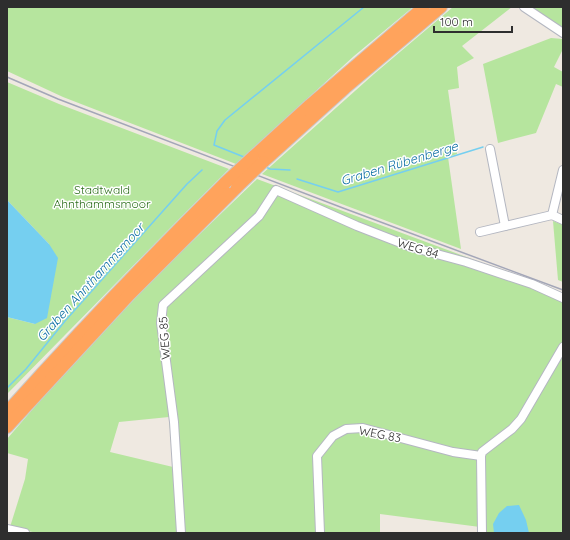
<svg xmlns="http://www.w3.org/2000/svg" width="570" height="540" viewBox="0 0 570 540" font-family="Quicksand,sans-serif">
  <rect width="100%" height="100%" fill="#efe9e1"/>
  <g fill="#b6e59e" fill-rule="evenodd">
    <path d="M7,7h406l-59,49 -118,108 -173,-67 -56,-26z"/>
    <path d="M453,7h59l-50,39 12,12 -17,9 2,21 -11,2 9,64 -9,3 13,92 -199,-75 112,-100z"/>
    <path d="M528,7h35v23z"/>
    <path d="M551,38l12,1v10l-9,18 9,5v15l-7,-3 -20,49 -38,10 -15,-79z"/>
    <path d="M7,82l52,22 170,65 -48,48 -174,177v-77l28,7 14,-80 -42,-44z"/>
    <path d="M257,179l306,114v49l-44,74 -10,11 -33,27 4,73 -100,-13v19h-343l-27,-6 15,-48 3,-20 -21,-6v-14l37,-43 108,-116zM169,417l4,50 -63,-15 9,-30z"/>
    <path d="M553,221l10,4v57l-5,-2z"/>
    <path d="M563,353v180h-79v-78l29,-24z"/>
  </g>
  <g fill="#75cff0">
    <path d="M7,200l42,44 9,14 -11,60 -12,6 -28,-7z"/>
    <path d="M519,505l7,15 3,13h-35l-1,-9 6,-11 8,-7z"/>
  </g>
  <g fill="none" stroke-linecap="round" stroke-linejoin="round">
    <g stroke="#75cff0" stroke-width="1.5">
      <path d="M244,157l-30,-12 3,-14 8,-11 139,-113"/>
      <path d="M266,167l4,2 20,1"/>
      <path d="M297,179l41,13 145,-45"/>
      <path d="M7,388l19,-19 39,-48 122,-137 15,-14"/>
    </g>
    <defs>
      <g id="minor">
        <path d="M524,7l39,26"/>
        <path d="M490,149l15,77"/>
        <path d="M552,215l11,-45"/>
        <path d="M480,232l72,-17 11,5"/>
        <path d="M7,529l18,4"/>
        <path d="M181,533l-7,-111 -13,-99 2,-18 96,-89 17,-26 81,36 54,21 55,15 66,22 31,14"/>
        <path d="M320,533l-3,-77 16,-20 13,-7 17,-1 90,24 28,4"/>
        <path d="M482,533l-1,-77 1,-4 30,-23 9,-10 42,-72"/>
      </g>
      <g id="highway">
        <path d="M253,157l57,-52 114,-98"/>
        <path d="M263,162l82,-74 96,-81"/>
        <path d="M7,412c71,-79 143,-155 218,-229"/>
        <path d="M7,427l123,-133 107,-107"/>
      </g>
    </defs>
    <use href="#minor" stroke="#b4b7c1" stroke-width="10"/>
    <use href="#highway" stroke="#c9c9c9" stroke-width="14"/>
    <use href="#minor" stroke="#fff" stroke-width="8"/>
    <use href="#highway" stroke="#ffa35c" stroke-width="12"/>
    <path stroke="#a3a6b8" stroke-width="1.5" d="M7,77l51,22 285,109 220,82"/>
    <defs>
      <g id="highway-bridge">
        <path d="M225,183l28,-26"/>
        <path d="M237,187l26,-25"/>
      </g>
    </defs>
    <use href="#highway-bridge" stroke="#c9c9c9" stroke-width="14" stroke-linecap="butt"/>
    <use href="#highway-bridge" stroke="#ffa35c" stroke-width="12"/>
  </g>
  <g text-anchor="middle" dominant-baseline="central" stroke-width="3" stroke-linejoin="round" paint-order="stroke">
    <g font-size="12" fill="#2c6e1b" stroke="#fff">
      <text x="102" y="189">Stadtwald<tspan x="102" dy="14">Ahnthammsmoor</tspan></text>
    </g>
    <g font-size="12" fill="#2e2e2e" stroke="#fff">
      <text transform="translate(418 248) rotate(17)">WEG 84</text>
      <text transform="translate(164 338) rotate(-94)">WEG 85</text>
      <text transform="translate(380 434) rotate(11)">WEG 83</text>
    </g>
    <g font-size="13" font-style="italic" fill="#0d6fa3" stroke="#fff">
      <text transform="translate(399 163) rotate(-17)">Graben Rübenberge</text>
      <text transform="translate(90 282) rotate(-48)">Graben Ahnthammsmoor</text>
    </g>
  </g>
  <rect width="570" height="540" fill="none" stroke="#2e2e2e" stroke-width="16"/>
  <path d="M434 26v6h78v-6" fill="none" stroke="#2e2e2e" stroke-width="2"/>
  <text x="440" y="26" font-size="12" fill="#2e2e2e" stroke="#ffffff" stroke-width="3" paint-order="stroke">100 m</text>
</svg>
